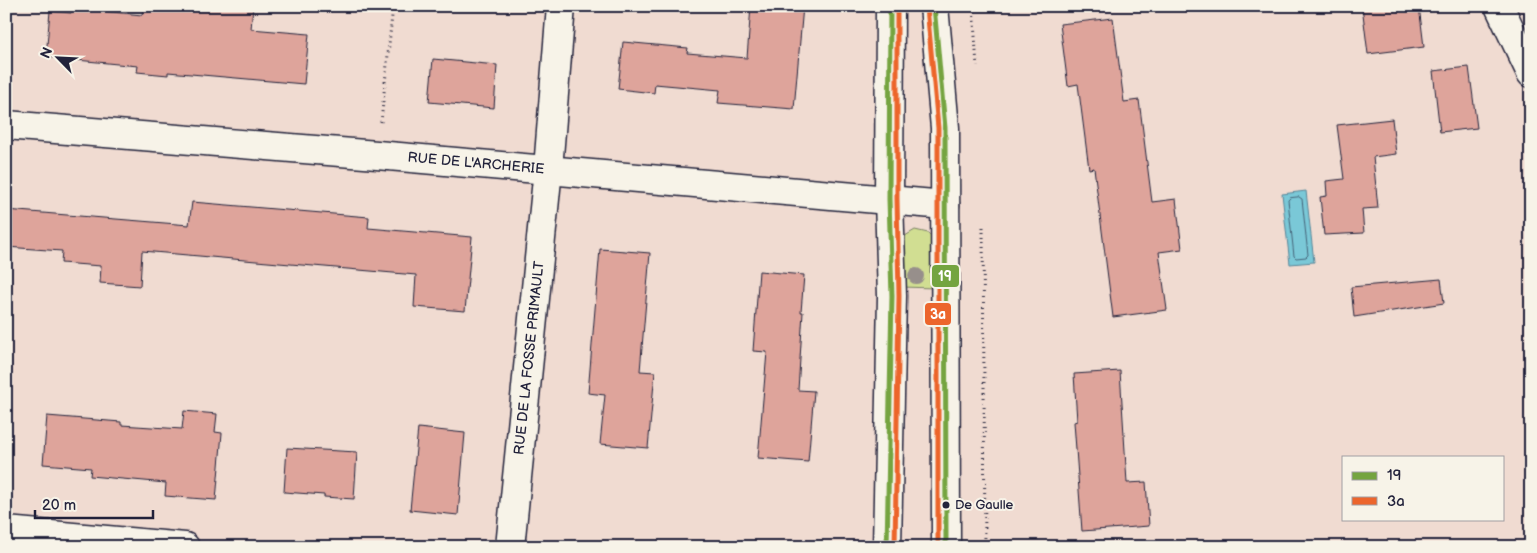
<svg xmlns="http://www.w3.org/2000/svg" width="1537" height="553" viewBox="0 0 1537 553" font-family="'Balsamiq Sans',sans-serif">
  <rect width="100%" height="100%" fill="#f0dbd1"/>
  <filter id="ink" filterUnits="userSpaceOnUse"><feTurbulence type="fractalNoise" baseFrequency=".02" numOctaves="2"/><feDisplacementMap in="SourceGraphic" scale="10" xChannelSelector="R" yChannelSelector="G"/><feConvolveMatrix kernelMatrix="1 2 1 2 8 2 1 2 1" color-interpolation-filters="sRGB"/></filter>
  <g filter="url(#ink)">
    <path fill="#d1de92" stroke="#7a8066" d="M915,230l13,3 4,5 3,50 -34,-1v-44l4,-7z"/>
    <path fill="#7ac8d7" stroke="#578699" d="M1306,191l8,71 -24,2 -8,-70z"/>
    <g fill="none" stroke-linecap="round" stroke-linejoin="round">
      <path stroke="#456479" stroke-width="1" d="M1299,197l3,2 6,56 -2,2 -10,1 -2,-2 -6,-56 2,-2z"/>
    </g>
    <g fill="#dea49b" stroke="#22223b">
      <path d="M143,6h110l-2,23 58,5 -5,50 -136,-12v3l-31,-3 1,-6 -92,-9 4,-46 21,2 1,-5 70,7z"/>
      <path d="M751,6h52l-9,103 -76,-6 2,-13 -65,-6 -1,9 -36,-4 5,-47 65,6 -1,5 60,5z"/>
      <path d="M1362,6h57l5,41 -56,7z"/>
      <path d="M1113,18l11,84 15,-2 13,102 24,-3 6,50 -23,3 8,58 -54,7 -19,-149 -5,1 -11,-85 -10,2 -8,-62z"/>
      <path d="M433,59l64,6 -3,43 -65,-6z"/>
      <path d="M1469,67l8,61 -37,4 -7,-61z"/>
      <path d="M1392,119l4,35 -23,3 5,51 -16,1 2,24 -40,2 -4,-38 7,-1 -1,-15 18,-2 -7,-54z"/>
      <path d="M192,202l177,15 -1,11 104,9 -7,74 -51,-4 2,-32 -274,-24 -2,35 -40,-3 1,-17 -40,-3 1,-12 -56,-4v-37l183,15z"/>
      <path d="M600,249l50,4 -10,118 15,1 -7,76 -48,-4 5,-49 -17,-2z"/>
      <path d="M759,271l45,4 -3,37h2l-5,78 16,1 -6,71 -50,-4 9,-106 -14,-1z"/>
      <path d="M1441,279l3,24 -90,14 -3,-30z"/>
      <path d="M1120,371l7,112 19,-1 3,44 -67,5 -8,-109 3,-1 -3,-47z"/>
      <path d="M184,411l33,3 -2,18 7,1 -6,67 -51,-4 1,-13 -76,-7 1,-8 -48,-4 4,-48 74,6v3l61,4z"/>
      <path d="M418,428l47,5 -7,82 -48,-5z"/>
      <path d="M287,448l70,4 -3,47 -30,-2v-2l-40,-3z"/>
    </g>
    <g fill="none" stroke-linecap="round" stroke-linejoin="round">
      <defs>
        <g id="street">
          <path d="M1499,6l32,67"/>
          <path d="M6,125l371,30 568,50"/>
          <path d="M6,531l179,16"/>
          <path d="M510,547l38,-378 13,-163"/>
        </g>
        <g id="secondary">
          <path d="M934,6l11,122 1,419"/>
          <path d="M887,547l5,-251 -3,-97 1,-193"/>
        </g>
      </defs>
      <use href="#street" stroke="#22223b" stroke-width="31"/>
      <use href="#secondary" stroke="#22223b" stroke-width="31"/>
      <g stroke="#22223b" stroke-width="3" stroke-dasharray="1 4" stroke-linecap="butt">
        <path d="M973,6l4,60"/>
        <path d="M381,122l12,-116"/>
        <path d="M983,227l2,320"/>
      </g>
      <use href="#street" stroke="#f7f3e8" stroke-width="28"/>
      <use href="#secondary" stroke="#f7f3e8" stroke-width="28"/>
      <defs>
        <g id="bus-1">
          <path d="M934,6l11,122 1,419"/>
          <path d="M887,547l5,-251 -3,-97 1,-193"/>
        </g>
        <g id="bus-2">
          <path d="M927,7l11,121v419"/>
          <path d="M895,547l4,-251 -2,-97v-193"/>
        </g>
      </defs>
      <use href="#bus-1" stroke="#f7f3e8" stroke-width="9"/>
      <use href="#bus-2" stroke="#f7f3e8" stroke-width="9"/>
      <use href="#bus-1" stroke="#74a43f" stroke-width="5"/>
      <use href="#bus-2" stroke="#ec652c" stroke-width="5"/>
    </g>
    <circle fill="#978f8b" cx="916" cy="276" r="8"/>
  </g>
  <circle fill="#22223b" stroke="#f7f3e8" stroke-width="2" cx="946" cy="505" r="4.5"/>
  <g text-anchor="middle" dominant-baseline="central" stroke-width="4" stroke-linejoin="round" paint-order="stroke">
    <g font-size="13" fill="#22223b" stroke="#f7f3e8" text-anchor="start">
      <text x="955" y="505">De Gaulle</text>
    </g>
    <g font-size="14" fill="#22223b" stroke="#f7f3e8">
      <text transform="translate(476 163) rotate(5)">RUE DE L'ARCHERIE</text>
      <text transform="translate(529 358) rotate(-84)">RUE DE LA FOSSE PRIMAULT</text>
    </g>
  </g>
  <g stroke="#f7f3e8" stroke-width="2">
    <rect x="931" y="264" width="29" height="24" rx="5" fill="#74a43f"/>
    <rect x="924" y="302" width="28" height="24" rx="5" fill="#ec652c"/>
  </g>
  <g font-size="14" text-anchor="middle" font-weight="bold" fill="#fff">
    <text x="945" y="281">19</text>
    <text x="938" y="319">3a</text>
  </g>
  <rect width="1537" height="553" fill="none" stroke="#f7f3e8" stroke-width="25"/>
  <rect x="12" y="12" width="1512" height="528" fill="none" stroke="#22223b" stroke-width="2" filter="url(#ink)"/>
  <rect x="1342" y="456" width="162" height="65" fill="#f7f3e8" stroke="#a29fa3"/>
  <rect x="1352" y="472" width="25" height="8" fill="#74a43f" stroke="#a29fa3"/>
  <text x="1387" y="480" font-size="15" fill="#22223b">19</text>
  <rect x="1352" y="497" width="25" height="8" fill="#ec652c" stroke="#a29fa3"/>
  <text x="1387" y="506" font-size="15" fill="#22223b">3a</text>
  <g transform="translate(58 58) rotate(294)" stroke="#f7f3e8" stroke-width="4" paint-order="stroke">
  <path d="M0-4L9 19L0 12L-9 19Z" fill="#22223b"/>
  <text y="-8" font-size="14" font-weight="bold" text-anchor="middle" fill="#22223b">N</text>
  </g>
  <path d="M35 510v8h118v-8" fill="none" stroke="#22223b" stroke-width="2.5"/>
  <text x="42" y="510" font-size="15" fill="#22223b" stroke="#f7f3e8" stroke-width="4" paint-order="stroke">20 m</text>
</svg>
